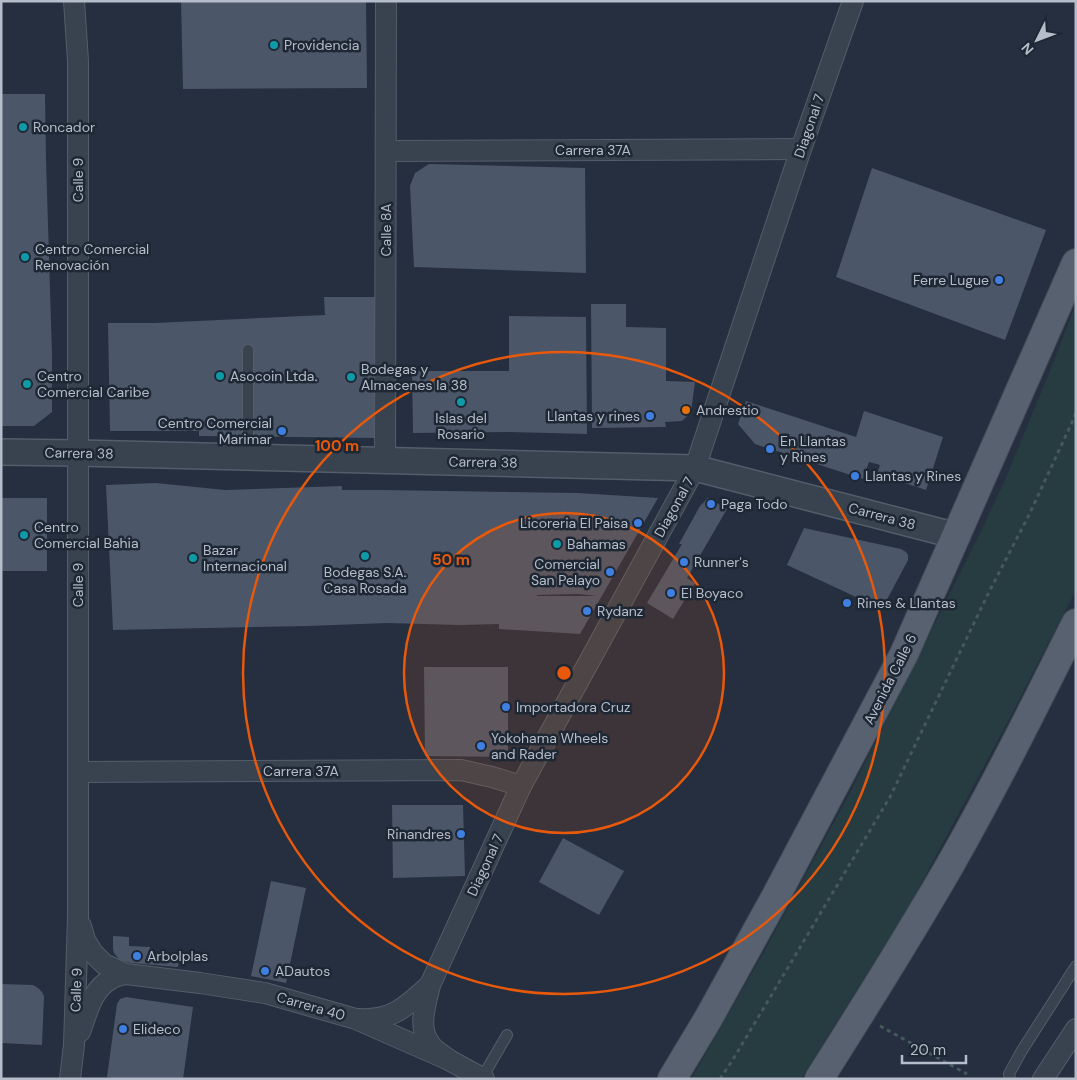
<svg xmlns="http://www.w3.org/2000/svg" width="1077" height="1080" viewBox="0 0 1077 1080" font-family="'DM Sans',sans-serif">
  <rect width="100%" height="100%" fill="#252f3f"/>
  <path fill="#273c40" d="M1076,304v286l-71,137 -97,181 -107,171h-110l69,-120 92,-170 130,-260 22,-47 46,-111z"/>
  <g fill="#4b5668" fill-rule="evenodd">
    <path d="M181,1h185l1,87 -184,1z"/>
    <path d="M1,94h44l1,65 6,196v57l-18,14h-33z"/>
    <path d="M429,164l156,4 1,105 -172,-6 -4,-81 5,-13z"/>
    <path d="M872,168l174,62 -41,110 -169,-63z"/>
    <path d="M324,297h52l1,141 -178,-2v-5h-89l-2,-108h47l170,-8z"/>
    <path d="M591,304h35v23l40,1v53l29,1 -4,30 -9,9 -17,1 1,5 -74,1z"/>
    <path d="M509,316l77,1 1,117 -77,-2 -97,1 -1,-62h97z"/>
    <path d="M746,401l110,36 8,-26 79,26 -17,53 -49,-16 3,-9 -11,-3 -6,17 -108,-35 -17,-20z"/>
    <path d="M156,483l69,7 117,-4v4h41l195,3 80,5 -78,136 -81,-5v-5l-39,1 -73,-2 -79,3 -195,4 -7,-145zM578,594l19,2h-60v-1z"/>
    <rect x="1" y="498" width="46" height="73"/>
    <path d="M708,498l19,11 -40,69 8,5 -22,36 -26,-16 35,-59h-3l21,-38z"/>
    <path d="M804,528l97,21 5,3 2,3v5l-26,49 -95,-44z"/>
    <path d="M424,667h84v90l-83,-1z"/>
    <path d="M392,805h71l2,71 -72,2z"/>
    <path d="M563,838l61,33 -25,44 -60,-33z"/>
    <path d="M271,881l35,7 -20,95 -35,-7z"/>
    <path d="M113,936l16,1v9l21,1v5l30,2 -2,13 -47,-4 -11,-3 -6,-7 -1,-4z"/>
    <path d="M1,984l32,1 5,3 4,4 2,4 -2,49 -41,-2z"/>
    <path d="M126,997l67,10 -10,72h-63l-13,-2 10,-73 3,-5z"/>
  </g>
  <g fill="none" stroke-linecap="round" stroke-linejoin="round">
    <defs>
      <g id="service">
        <path d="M248,456v-106"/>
        <path d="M482,1078l25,-43"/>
        <path d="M1010,1079l-1,-5 12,-22 55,-86"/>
      </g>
      <g id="minor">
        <path d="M386,151l415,-2"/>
        <path d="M385,460l1,-459"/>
        <path d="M78,772l383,-2 31,7 29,9"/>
        <path d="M81,926l4,14 8,13 11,11 22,10 74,9 65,10 91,26 93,41 35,19"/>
        <path d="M358,1019c35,2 47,-12 72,-34"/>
        <path d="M80,1032c7,-19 12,-43 31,-53 4,-3 10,-4 15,-5"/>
        <path d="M449,1060c-6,-5 -15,-10 -19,-16 -13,-17 -4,-40 0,-59l91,-199 174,-318 106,-319 52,-148"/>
        <path d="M70,1079l4,-34 4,-128v-856l-4,-60"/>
        <path d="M1043,1079l33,-50"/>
      </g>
      <path id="tertiary" d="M1,452l77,1 617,15 262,68"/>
      <g id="primary">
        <path d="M672,1079l36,-60 68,-123 128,-242 172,-391"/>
        <path d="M819,1079c45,-71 89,-141 131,-214 45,-79 85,-160 126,-242"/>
      </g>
    </defs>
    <use href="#service" stroke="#545d6a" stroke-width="12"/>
    <use href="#minor" stroke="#545d6a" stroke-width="22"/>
    <use href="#tertiary" stroke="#545d6a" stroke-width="28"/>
    <use href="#primary" stroke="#434b58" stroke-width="30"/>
    <g stroke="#45595d" stroke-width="3" stroke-dasharray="4 4" stroke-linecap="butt">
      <path d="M880,1026l87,48"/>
      <path d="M720,1079l12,-18 158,-264 99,-205 40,-77 45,-97 2,-6"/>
    </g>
    <use href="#service" stroke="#39424f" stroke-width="10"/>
    <use href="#minor" stroke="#39424f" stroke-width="20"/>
    <use href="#tertiary" stroke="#39424f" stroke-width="25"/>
    <use href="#primary" stroke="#57616f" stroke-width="28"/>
  </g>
  <circle cx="564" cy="673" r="160" fill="#e8590c" fill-opacity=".12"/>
  <g fill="none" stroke="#e8590c" stroke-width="2.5">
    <circle cx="564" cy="673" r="160"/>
    <circle cx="564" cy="673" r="321"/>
  </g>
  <g fill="#0f9aa8" stroke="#1e2734" stroke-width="2">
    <circle cx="274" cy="45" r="5"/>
    <circle cx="23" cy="127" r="5"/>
    <circle cx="25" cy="257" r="5"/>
    <circle cx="220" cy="376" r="5"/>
    <circle cx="351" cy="377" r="5"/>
    <circle cx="27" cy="384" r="5"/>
    <circle cx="461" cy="402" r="5"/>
    <circle cx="24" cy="535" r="5"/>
    <circle cx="557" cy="544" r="5"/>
    <circle cx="365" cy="556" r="5"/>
    <circle cx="193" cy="558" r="5"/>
  </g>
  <g fill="#3f7fe0" stroke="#1e2734" stroke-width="2">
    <circle cx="999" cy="280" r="5"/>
    <circle cx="650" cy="416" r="5"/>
    <circle cx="282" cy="431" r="5"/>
    <circle cx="770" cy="449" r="5"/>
    <circle cx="855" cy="476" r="5"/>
    <circle cx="711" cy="504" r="5"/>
    <circle cx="638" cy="523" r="5"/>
    <circle cx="684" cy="562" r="5"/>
    <circle cx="610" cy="572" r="5"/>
    <circle cx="671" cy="593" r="5"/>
    <circle cx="847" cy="603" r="5"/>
    <circle cx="587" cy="611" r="5"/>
    <circle cx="506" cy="707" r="5"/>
    <circle cx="481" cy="746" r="5"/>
    <circle cx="461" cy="834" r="5"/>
    <circle cx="137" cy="956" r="5"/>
    <circle cx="265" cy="971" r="5"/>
    <circle cx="123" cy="1029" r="5"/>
  </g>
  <circle fill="#e8710a" stroke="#1e2734" stroke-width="2" cx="686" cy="410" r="5"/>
  <g text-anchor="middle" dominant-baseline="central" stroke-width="5" stroke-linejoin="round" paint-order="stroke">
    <g font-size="14" fill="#b6bdca" stroke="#1e2734" text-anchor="start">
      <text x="284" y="45">Providencia</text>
      <text x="33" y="127">Roncador</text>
      <text x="35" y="249">Centro Comercial<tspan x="35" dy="16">Renovación</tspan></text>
      <text x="989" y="280" text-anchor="end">Ferre Lugue</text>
      <text x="361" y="369">Bodegas y<tspan x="361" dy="16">Almacenes la 38</tspan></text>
      <text x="37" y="376">Centro<tspan x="37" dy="16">Comercial Caribe</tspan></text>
      <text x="230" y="376">Asocoin Ltda.</text>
      <text x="696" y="410">Andrestio</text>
      <text x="640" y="416" text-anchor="end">Llantas y rines</text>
      <text x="461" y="418" text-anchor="middle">Islas del<tspan x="461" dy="16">Rosario</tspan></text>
      <text x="272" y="423" text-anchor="end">Centro Comercial<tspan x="272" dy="16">Marimar</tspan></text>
      <text x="780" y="441">En Llantas<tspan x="780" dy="16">y Rines</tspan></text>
      <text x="865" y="476">Llantas y Rines</text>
      <text x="721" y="504">Paga Todo</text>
      <text x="628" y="523" text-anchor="end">Licoreria El Paisa</text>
      <text x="34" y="527">Centro<tspan x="34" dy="16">Comercial Bahia</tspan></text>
      <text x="567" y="544">Bahamas</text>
      <text x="203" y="550">Bazar<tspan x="203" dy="16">Internacional</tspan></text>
      <text x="694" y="562">Runner's</text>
      <text x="600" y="564" text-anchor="end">Comercial<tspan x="600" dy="16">San Pelayo</tspan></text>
      <text x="365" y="572" text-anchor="middle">Bodegas S.A.<tspan x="365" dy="16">Casa Rosada</tspan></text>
      <text x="681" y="593">El Boyaco</text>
      <text x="857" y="603">Rines &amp; Llantas</text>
      <text x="597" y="611">Rydanz</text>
      <text x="516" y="707">Importadora Cruz</text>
      <text x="491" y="738">Yokohama Wheels<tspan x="491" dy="16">and Rader</tspan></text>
      <text x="451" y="834" text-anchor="end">Rinandres</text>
      <text x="147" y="956">Arbolplas</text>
      <text x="275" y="971">ADautos</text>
      <text x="133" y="1029">Elideco</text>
    </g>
    <g font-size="14" fill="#b6bdca" stroke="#1e2734">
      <text transform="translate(809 126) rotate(-71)">Diagonal 7</text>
      <text x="593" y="150">Carrera 37A</text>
      <text transform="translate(78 180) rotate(-90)">Calle 9</text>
      <text transform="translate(386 230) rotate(-90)">Calle 8A</text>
      <text transform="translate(79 453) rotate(1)">Carrera 38</text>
      <text transform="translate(483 462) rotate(1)">Carrera 38</text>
      <text transform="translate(674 507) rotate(-61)">Diagonal 7</text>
      <text transform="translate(882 516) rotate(15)">Carrera 38</text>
      <text transform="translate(78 585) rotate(-90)">Calle 9</text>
      <text transform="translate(890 679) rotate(-63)">Avenida Calle 6</text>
      <text x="301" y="771">Carrera 37A</text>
      <text transform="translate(485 865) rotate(-65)">Diagonal 7</text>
      <text transform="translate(76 990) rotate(-88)">Calle 9</text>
      <text transform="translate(311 1006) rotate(16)">Carrera 40</text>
    </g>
  </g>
  <circle cx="564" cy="673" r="8" fill="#e8590c" stroke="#1e2734" stroke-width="2.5"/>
  <g font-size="15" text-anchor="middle" font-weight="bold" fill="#e8590c" stroke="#1e2734" stroke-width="5" stroke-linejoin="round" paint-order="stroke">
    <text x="337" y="451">100 m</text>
    <text x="451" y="565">50 m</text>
  </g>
  <rect width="1077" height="1080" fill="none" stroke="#b6bdca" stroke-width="5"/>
  <g transform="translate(1037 40) rotate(228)" stroke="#1e2734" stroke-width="4" paint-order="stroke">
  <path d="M0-4L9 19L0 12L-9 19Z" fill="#b6bdca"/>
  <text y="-8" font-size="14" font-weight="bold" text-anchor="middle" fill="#b6bdca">N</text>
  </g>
  <path d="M902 1055v8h64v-8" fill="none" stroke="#b6bdca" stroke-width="2.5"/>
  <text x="910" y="1055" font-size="15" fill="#b6bdca" stroke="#1e2734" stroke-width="4" paint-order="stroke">20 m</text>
</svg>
